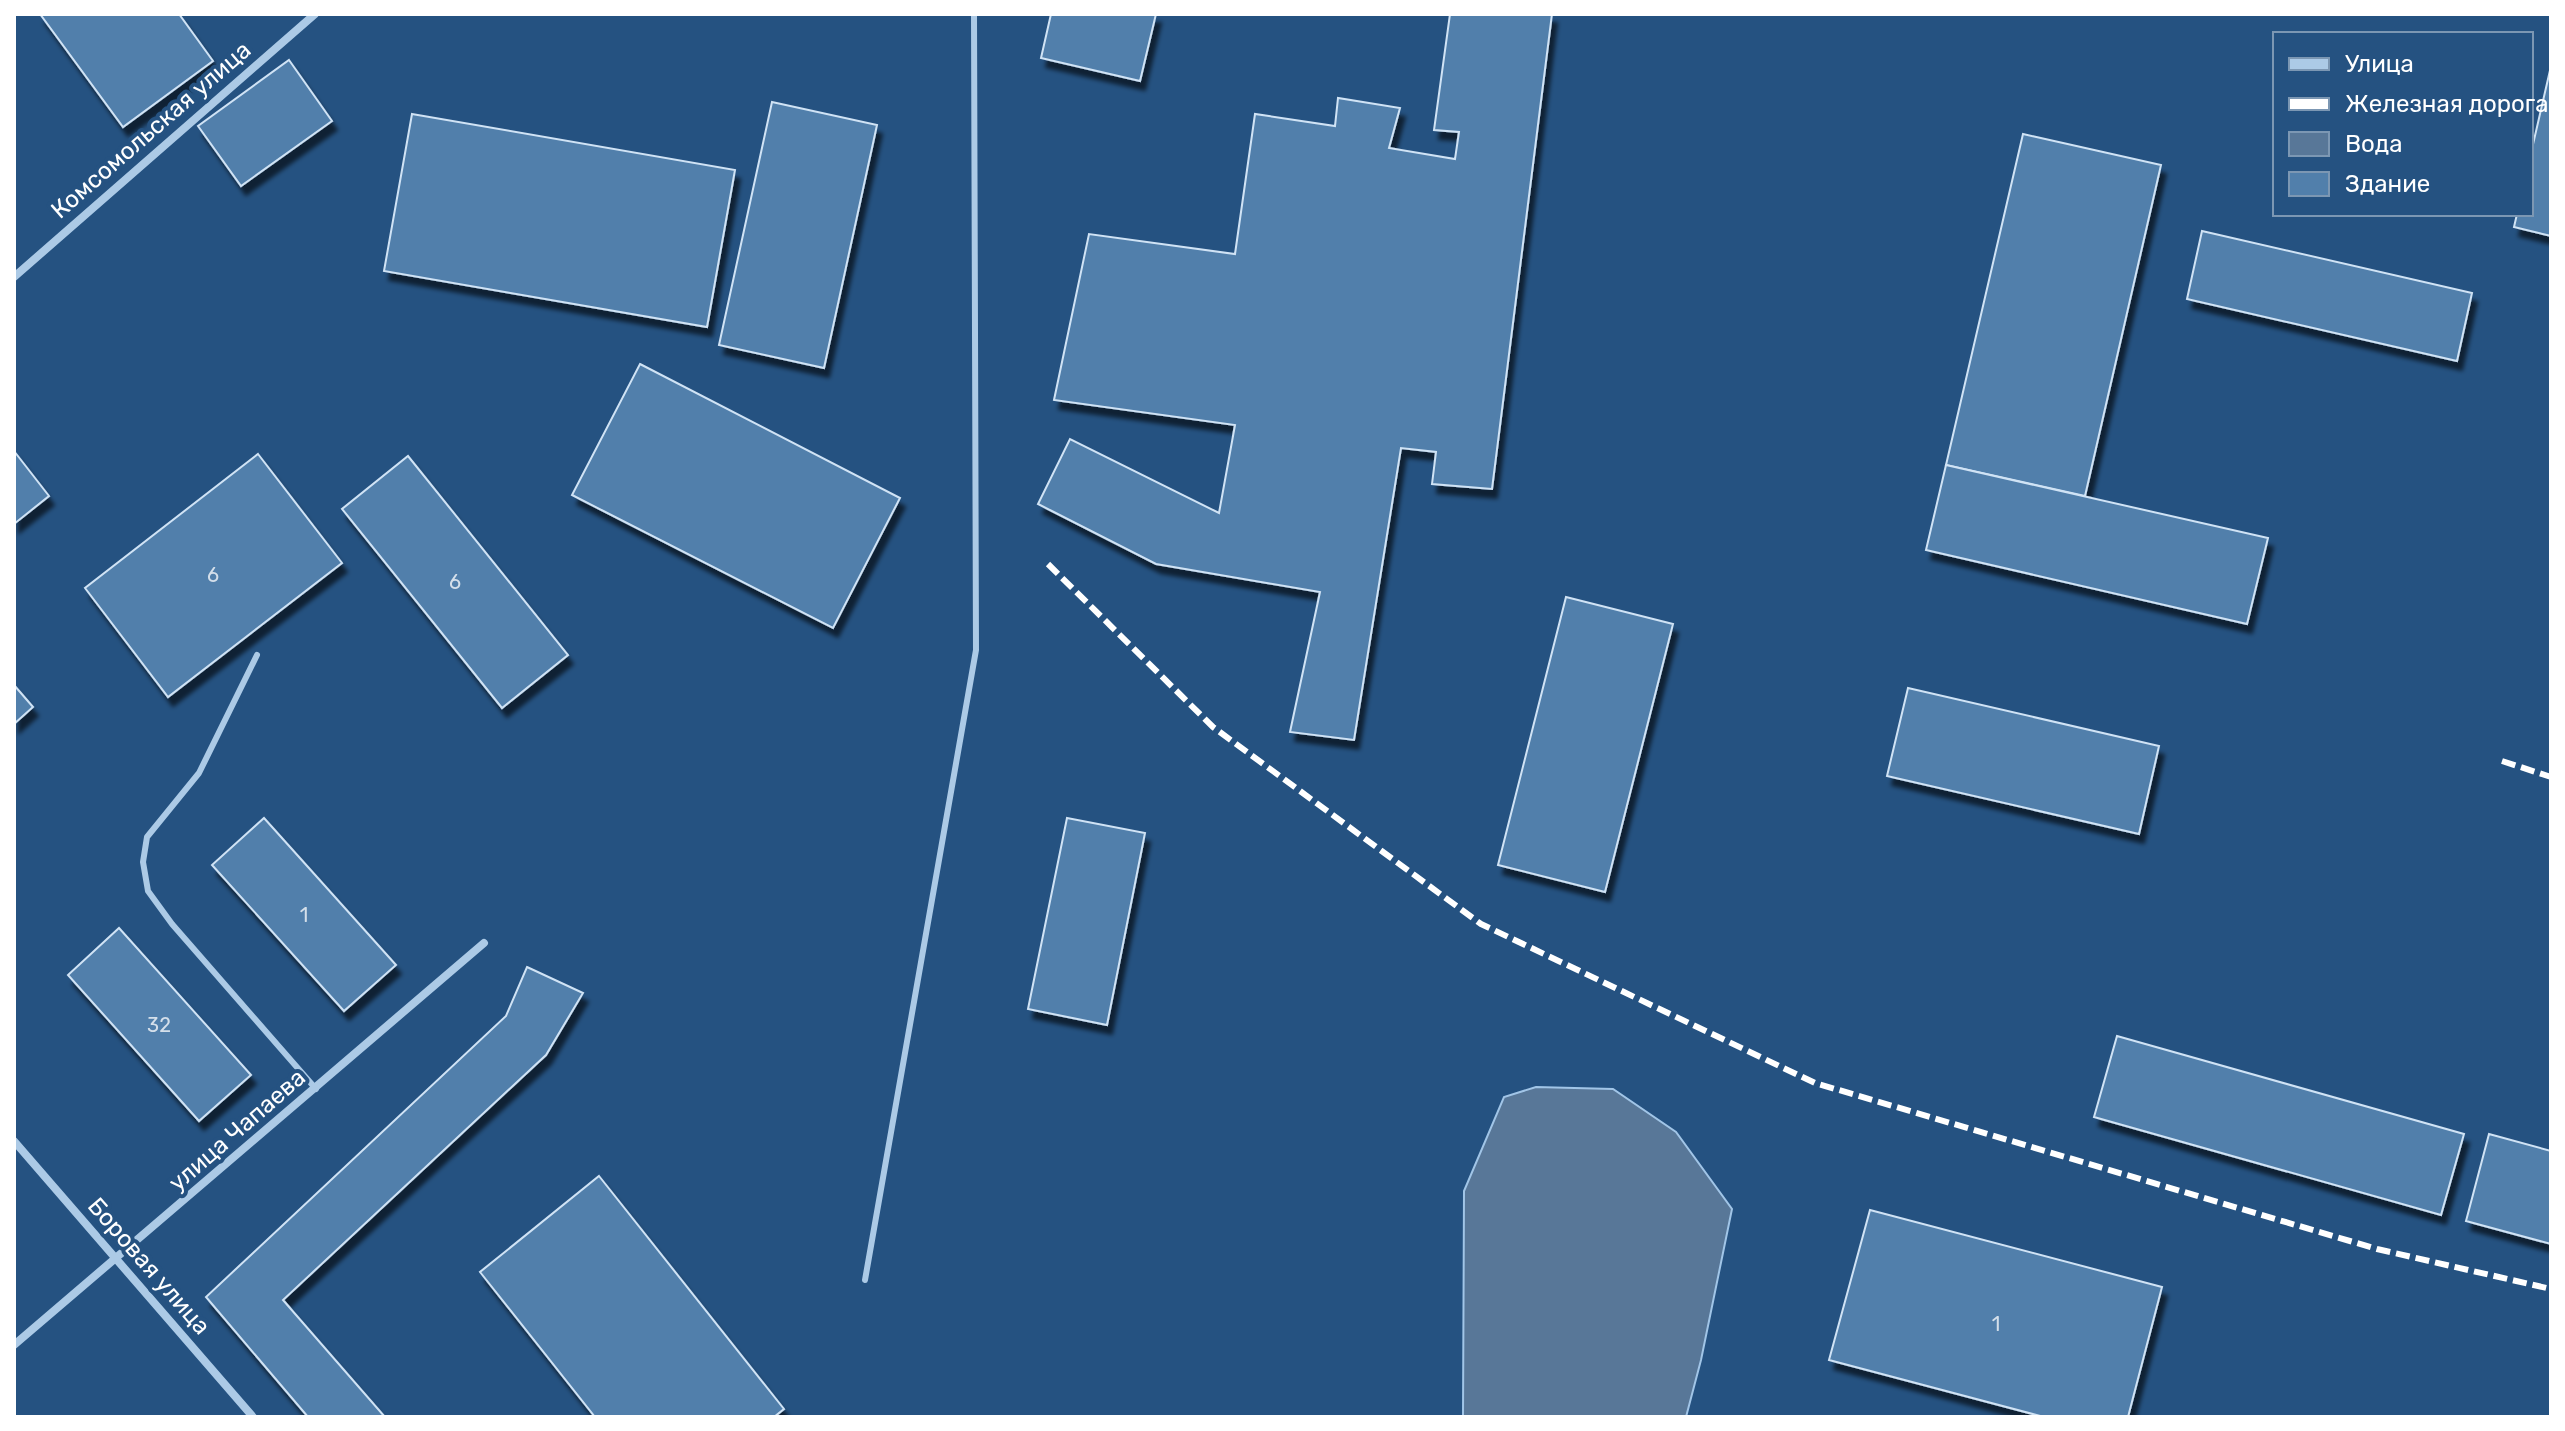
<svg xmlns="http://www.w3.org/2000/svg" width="2565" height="1431" viewBox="0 0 2565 1431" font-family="Rubik,sans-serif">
  <defs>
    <filter id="shadow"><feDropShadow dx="5" dy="9" stdDeviation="2" flood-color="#0009"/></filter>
  </defs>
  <rect width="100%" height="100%" fill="#255281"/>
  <path fill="#587798" stroke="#a1c5e7" stroke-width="2" d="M1536,1087l77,2 63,43 56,77 -31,151 -15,57h-223l1,-226 40,-94z"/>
  <g fill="#517fab" stroke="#d0e3f5" stroke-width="2" filter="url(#shadow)">
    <path d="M40,14h139l34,47 -90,66z"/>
    <path d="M1051,14h105l-16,67 -99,-23z"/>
    <path d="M1450,14h102l-60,475 -60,-5 4,-32 -35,-4 -47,292 -64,-8 30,-140 -164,-28 -118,-60 32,-65 149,74 16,-88 -181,-25 35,-166 146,20 20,-140 80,12 3,-28 62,10 -11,40 66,11 4,-27 -25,-2z"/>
    <path d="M289,60l43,61 -91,65 -43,-60z"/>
    <path d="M2551,66v170l-37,-9 3,-13h14v-61z"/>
    <path d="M772,102l105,23 -53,243 -105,-23z"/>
    <path d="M412,114l323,56 -28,157 -323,-56z"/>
    <path d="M2023,134l138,31 -76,331 -139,-31z"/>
    <path d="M2202,231l270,62 -15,68 -270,-62z"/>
    <path d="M640,364l260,134 -67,130 -261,-133z"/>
    <path d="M14,451l35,45 -35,28z"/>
    <path d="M258,454l84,109 -174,134 -83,-109z"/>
    <path d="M408,456l160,199 -66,53 -160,-199z"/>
    <path d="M1946,465l322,73 -21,86 -321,-74z"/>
    <path d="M1566,597l107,27 -68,268 -107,-27z"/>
    <path d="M14,685l19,22 -19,17z"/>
    <path d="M1908,688l251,58 -20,88 -252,-58z"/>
    <path d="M264,818l132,147 -52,46 -132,-146z"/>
    <path d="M1067,818l78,15 -38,192 -79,-16z"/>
    <path d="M119,928l132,147 -52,46 -131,-146z"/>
    <path d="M527,967l56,26 -37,62 -263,245 102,117h-77l-102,-120 300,-281z"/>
    <path d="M2117,1036l347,98 -23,81 -347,-98z"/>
    <path d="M2489,1134l62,17v93l-85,-23z"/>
    <path d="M599,1176l185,233 -10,8h-179l-115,-145z"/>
    <path d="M1870,1210l292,77 -34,130h-84l-215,-57z"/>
  </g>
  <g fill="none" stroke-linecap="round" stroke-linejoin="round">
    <g stroke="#accae6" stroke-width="6">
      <path d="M257,655l-58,118 -52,64 -4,25 5,29 24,33 144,165"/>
      <path d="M865,1280l111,-630 -2,-636"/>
    </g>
    <g stroke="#accae6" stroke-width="8">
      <path d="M14,277l301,-263"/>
      <path d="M14,1141l239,276"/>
      <path d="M14,1345l470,-402"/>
    </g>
    <g stroke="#fff" stroke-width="6" stroke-dasharray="14 6" stroke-linecap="butt">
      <path d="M1048,564l165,163 268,197 334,159 562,166 174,40"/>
      <path d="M2502,761l49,16"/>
    </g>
  </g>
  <g text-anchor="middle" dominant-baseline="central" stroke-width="8" stroke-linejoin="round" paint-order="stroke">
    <g font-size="20" fill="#d4dfea">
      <text x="213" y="575">6</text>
      <text x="455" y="582">6</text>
      <text x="304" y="915">1</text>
      <text x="159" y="1025">32</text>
      <text x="1996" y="1324">1</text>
    </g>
    <g font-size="24" fill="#fff" stroke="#255281">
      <text transform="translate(151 130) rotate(-41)">Комсомольская улица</text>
      <text transform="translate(237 1130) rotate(-41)">улица Чапаева</text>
      <text transform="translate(149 1266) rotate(49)">Боровая улица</text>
    </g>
  </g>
  <rect width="2565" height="1431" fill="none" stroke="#ffffff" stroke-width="32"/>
  <rect x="2273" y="32" width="260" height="184" fill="#255281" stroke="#7c97b3" stroke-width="2"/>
  <rect x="2289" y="58" width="40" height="12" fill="#accae6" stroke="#7c97b3" stroke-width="2"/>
  <text x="2345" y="72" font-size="24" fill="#ffffff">Улица</text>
  <rect x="2289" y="98" width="40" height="12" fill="#ffffff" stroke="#7c97b3" stroke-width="2"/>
  <text x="2345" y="112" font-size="24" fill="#ffffff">Железная дорога</text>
  <rect x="2289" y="132" width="40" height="24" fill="#587798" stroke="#7c97b3" stroke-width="2"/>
  <text x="2345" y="152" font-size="24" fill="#ffffff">Вода</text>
  <rect x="2289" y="172" width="40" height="24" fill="#517fab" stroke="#7c97b3" stroke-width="2"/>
  <text x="2345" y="192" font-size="24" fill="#ffffff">Здание</text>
</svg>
